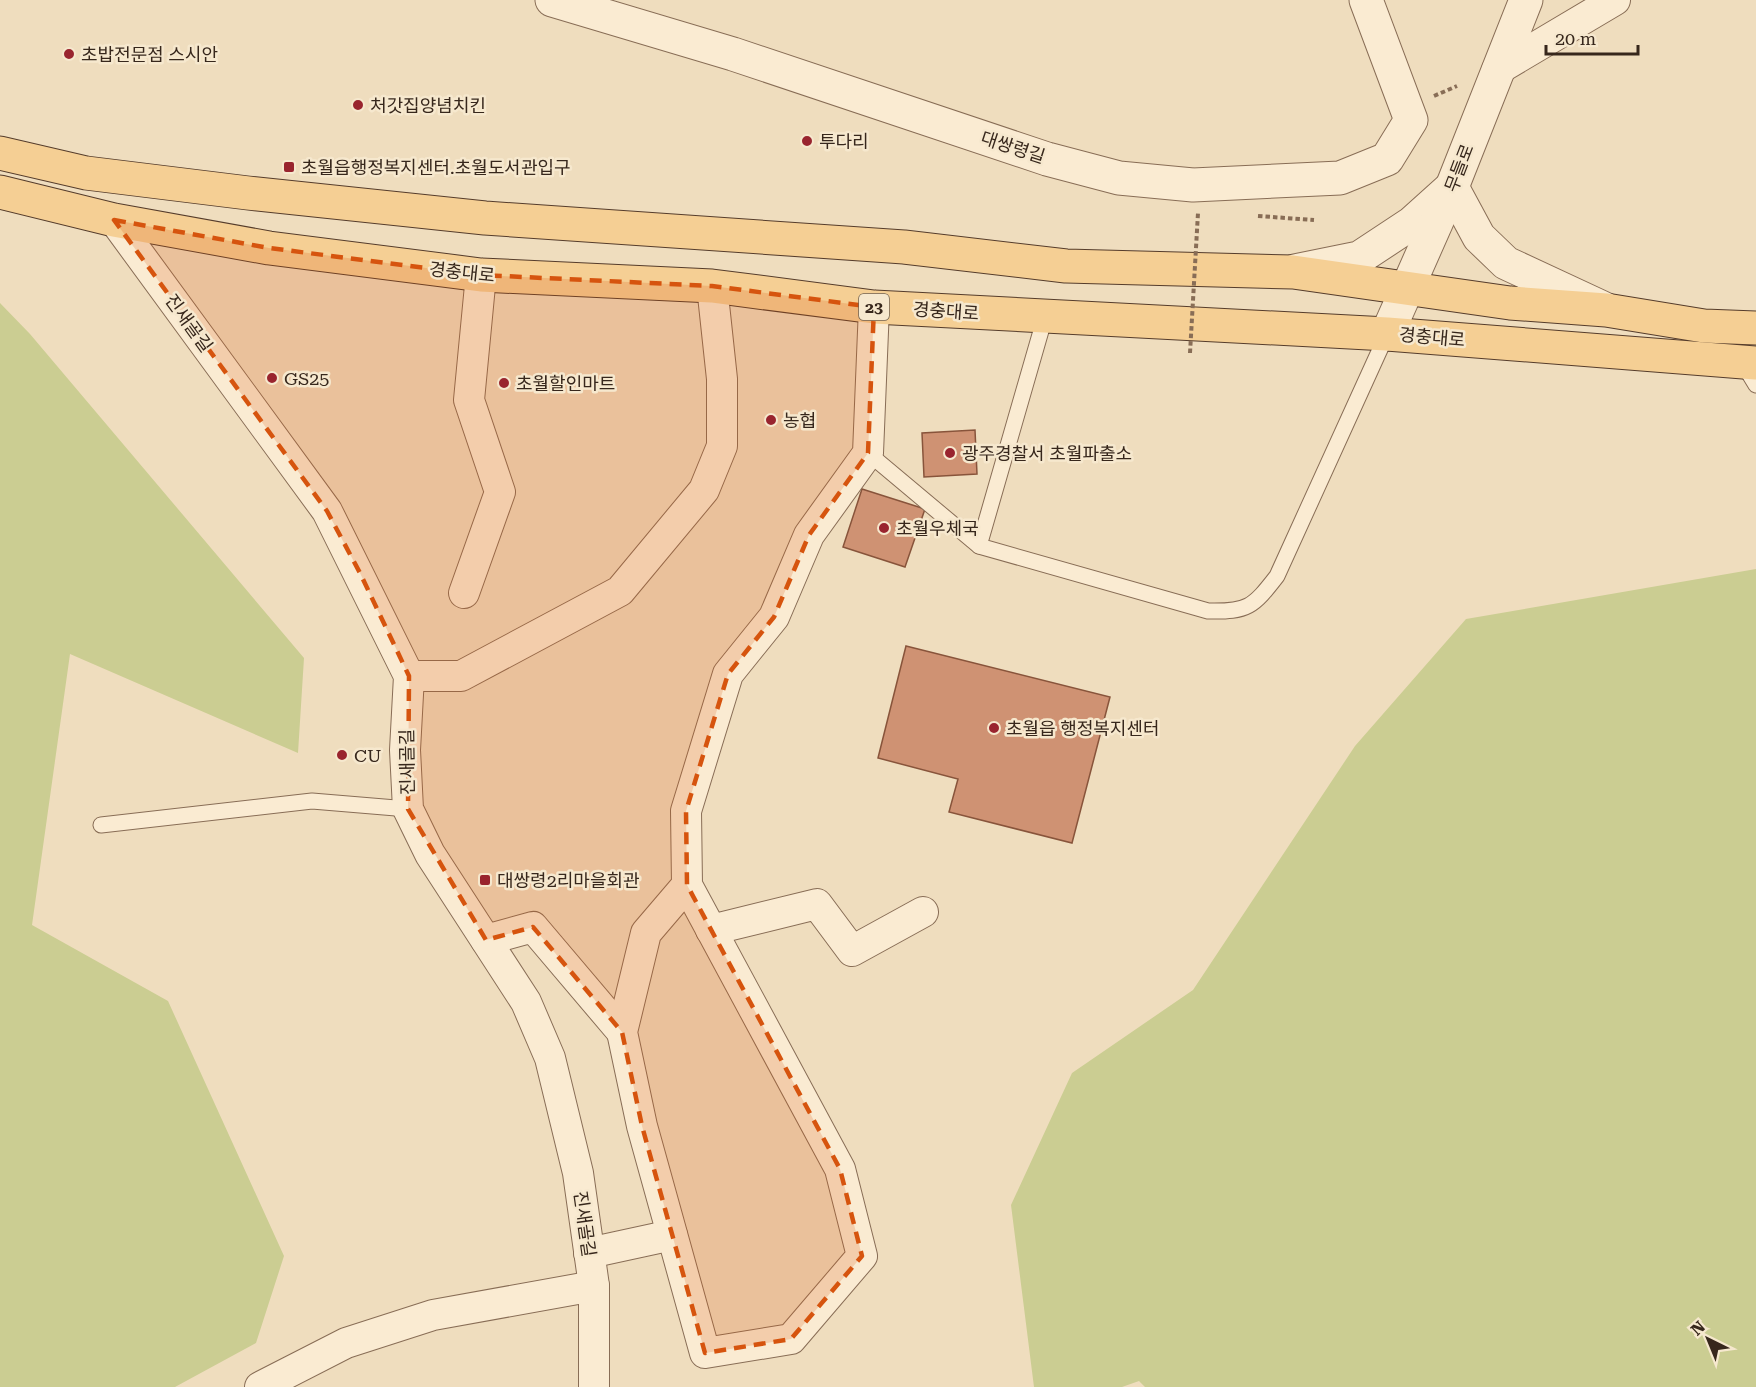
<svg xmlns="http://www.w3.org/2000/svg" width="1756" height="1387" viewBox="0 0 1756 1387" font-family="'Roboto Serif','Noto Sans KR',serif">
  <rect width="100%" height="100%" fill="#efddbe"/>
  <g fill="#cbcd92">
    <path d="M0,303l30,31 274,324 -6,95 -228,-99 -38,271 136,76 116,255 -28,87 -81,44h-175z"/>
    <path d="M1756,569v818h-611l-6,-6 -17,6h-88l-23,-182 61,-132 121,-83 162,-244 111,-127z"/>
  </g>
  <g fill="#cf9273" stroke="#88543b" stroke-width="1.5">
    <path d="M975,430l2,44 -53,3 -2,-44z"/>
    <path d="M862,489l63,20 -20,58 -62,-20z"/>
    <path d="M906,646l204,51 -38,146 -123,-31 9,-33 -80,-21z"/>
  </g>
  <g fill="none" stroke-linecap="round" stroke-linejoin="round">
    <defs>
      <g id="service">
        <path d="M1045,317l-66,229 229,65c40,1 45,-4 69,-35l110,-242"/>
        <path d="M1742,362l14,23"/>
        <path d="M868,453l111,93"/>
        <path d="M101,825l211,-24 96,8"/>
      </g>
      <g id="minor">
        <path d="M1497,70l118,-70"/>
        <path d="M114,220l213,291 82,165 -4,74 3,59 22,45 96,148 24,56 28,115 16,113v101"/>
        <path d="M464,593l36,-101 -31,-92 12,-125"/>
        <path d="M409,676h52l159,-85 84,-101 18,-44v-67l-10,-93"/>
        <path d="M687,885l-41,48 -24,99 20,94 63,227 86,-14 71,-83 -22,-87 -153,-284 -1,-74 42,-137 46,-57 35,-82 59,-82 6,-146"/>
        <path d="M711,930l106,-26 35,47 71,-39"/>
        <path d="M486,940l47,-13 89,105"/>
        <path d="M589,1253l83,-18"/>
        <path d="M260,1387l86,-44 87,-28 161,-29"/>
      </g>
      <g id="tertiary">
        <path d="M552,0l181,54 314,105 72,19 74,7 147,-7 47,-19 24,-39 -45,-120"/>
        <path d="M1295,271l64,-13 53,-35 40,-36 27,50 27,26 99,46"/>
        <path d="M1387,334l65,-147 74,-187"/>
      </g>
      <g id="primary">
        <path d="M0,153l86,20 162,20 237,25 419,29 162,19 227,6 217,31 96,7 98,16 52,2"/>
        <path d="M0,192l114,28 155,28 212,27 231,11 162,21 513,27 369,29"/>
      </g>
    </defs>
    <use href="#service" stroke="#886d56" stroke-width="17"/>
    <use href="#minor" stroke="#886d56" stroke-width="32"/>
    <use href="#tertiary" stroke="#886d56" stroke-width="35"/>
    <use href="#primary" stroke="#553c2b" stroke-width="35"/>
    <g stroke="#886d56" stroke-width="4" stroke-dasharray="4.5 3" stroke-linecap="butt">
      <path d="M1434,96l23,-10"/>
      <path d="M1258,216l56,4"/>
    </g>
    <use href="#service" stroke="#faebd2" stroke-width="15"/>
    <use href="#minor" stroke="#faebd2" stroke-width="30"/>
    <use href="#tertiary" stroke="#faebd2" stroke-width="33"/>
    <use href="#primary" stroke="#f5cf94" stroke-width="33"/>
    <path stroke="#886d56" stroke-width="4" stroke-dasharray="4.5 3" stroke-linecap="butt" d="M1190,353l8,-140"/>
  </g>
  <path fill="#d6540e" fill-opacity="0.2" stroke="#d6540e" stroke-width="4.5" stroke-dasharray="12 8" stroke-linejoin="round" d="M114,220l155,28 212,27 231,11 162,21 -6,146 -59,82 -35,82 -46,57 -42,137 1,74 153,284 22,87 -71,83 -86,14 -63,-227 -20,-94 -89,-105 -47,13 -78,-131 1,-133 -49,-103 -33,-62z"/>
  <g fill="#99242e" stroke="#f6e8ce" stroke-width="2">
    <circle cx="69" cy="54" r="6"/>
    <circle cx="358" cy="105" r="6"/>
    <circle cx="807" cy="141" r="6"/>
    <rect x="283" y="161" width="12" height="12" rx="3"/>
    <circle cx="272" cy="378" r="6"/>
    <circle cx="504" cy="383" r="6"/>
    <circle cx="771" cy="420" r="6"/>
    <circle cx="950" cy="453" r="6"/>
    <circle cx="884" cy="528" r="6"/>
    <circle cx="994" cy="728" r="6"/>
    <circle cx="342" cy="755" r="6"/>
    <rect x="479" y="874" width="12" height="12" rx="3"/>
  </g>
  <g text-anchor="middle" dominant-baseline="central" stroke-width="5" stroke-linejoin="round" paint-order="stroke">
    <rect fill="#f6e8ce" stroke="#706151" stroke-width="1.5" x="859" y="294" width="30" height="26" rx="4.5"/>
    <g font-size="16" font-weight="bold" fill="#37271c">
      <text x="874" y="307">23</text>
    </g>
    <g font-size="18" fill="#37271c" stroke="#f6e8ce" text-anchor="start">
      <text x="81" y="54">초밥전문점 스시안</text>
      <text x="370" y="105">처갓집양념치킨</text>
      <text x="819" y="141">투다리</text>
      <text x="301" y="167">초월읍행정복지센터.초월도서관입구</text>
      <text x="284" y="378">GS25</text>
      <text x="516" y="383">초월할인마트</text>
      <text x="783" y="420">농협</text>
      <text x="962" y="453">광주경찰서 초월파출소</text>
      <text x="896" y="528">초월우체국</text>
      <text x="1006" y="728">초월읍 행정복지센터</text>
      <text x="354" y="755">CU</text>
      <text x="497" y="880">대쌍령2리마을회관</text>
    </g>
    <g font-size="18" fill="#37271c" stroke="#f6e8ce">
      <text transform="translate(1013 147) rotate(18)">대쌍령길</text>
      <text transform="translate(1459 168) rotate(-69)">무들로</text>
      <text transform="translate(462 272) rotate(6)">경충대로</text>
      <text transform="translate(946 311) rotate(4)">경충대로</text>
      <text transform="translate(189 323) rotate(54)">진새골길</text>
      <text transform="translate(1432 337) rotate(5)">경충대로</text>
      <text transform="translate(407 762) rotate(-91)">진새골길</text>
      <text transform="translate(585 1224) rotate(82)">진새골길</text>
    </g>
  </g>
  <g transform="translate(1708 1339) rotate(317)" stroke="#f6e8ce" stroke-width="4.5" paint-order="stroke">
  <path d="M0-4.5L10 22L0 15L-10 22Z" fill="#37271c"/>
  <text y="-9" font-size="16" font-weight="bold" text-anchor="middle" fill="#37271c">N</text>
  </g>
  <path d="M1546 45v9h92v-9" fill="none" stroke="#37271c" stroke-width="3"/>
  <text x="1555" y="45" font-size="18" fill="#37271c" stroke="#f6e8ce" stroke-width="4.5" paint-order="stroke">20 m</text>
</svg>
